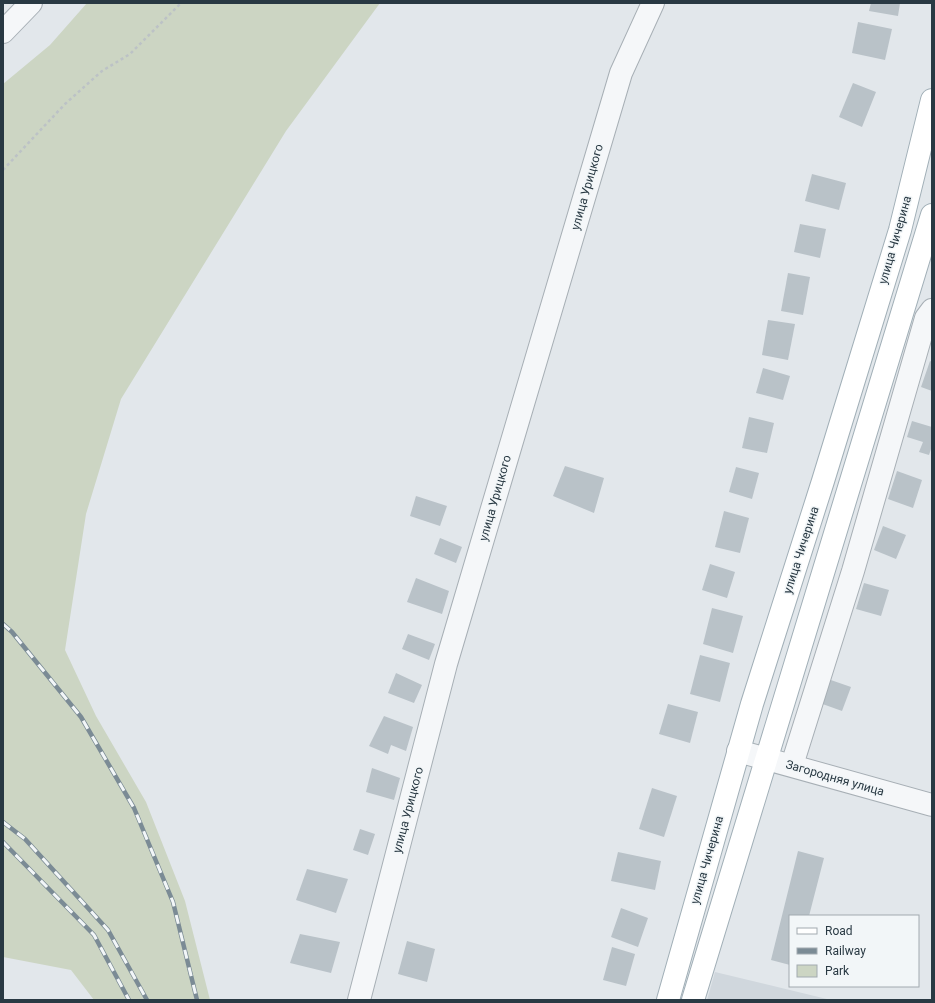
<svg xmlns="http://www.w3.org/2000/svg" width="935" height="1003" viewBox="0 0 935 1003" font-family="Roboto,sans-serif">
  <rect width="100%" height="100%" fill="#e2e7eb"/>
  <path fill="#d0d7dd" d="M715,972l116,28h-124z"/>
  <path fill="#ccd5c3" d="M87,3h293l-94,128 -165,268 -35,115 -21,136 31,66 50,86 39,99 25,99h-116l-23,-30 -68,-13v-873l47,-39z"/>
  <g fill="#b9c2c8">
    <path d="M871,3h29l-2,13 -29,-5z"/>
    <path d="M858,22l34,7 -7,31 -33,-7z"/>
    <path d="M853,83l23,9 -14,35 -23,-10z"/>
    <path d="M812,174l34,9 -7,27 -34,-9z"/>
    <path d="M800,224l26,5 -6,29 -26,-6z"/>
    <path d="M788,273l22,4 -7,38 -22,-4z"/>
    <path d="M768,320l27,4 -7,36 -26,-5z"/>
    <path d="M930,361l2,1v29l-11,-4z"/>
    <path d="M763,368l27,8 -7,24 -27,-7z"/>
    <path d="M749,417l25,6 -7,30 -25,-5z"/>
    <path d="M912,421l20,6v19l-3,9 -10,-3 4,-10 -16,-5z"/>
    <path d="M565,466l39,12 -10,35 -41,-17z"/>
    <path d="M736,467l23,6 -7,26 -23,-7z"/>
    <path d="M897,471l25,9 -9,28 -25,-9z"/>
    <path d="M416,496l31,10 -7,20 -30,-10z"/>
    <path d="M724,511l25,7 -9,35 -25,-6z"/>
    <path d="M883,526l23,9 -10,24 -22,-9z"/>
    <path d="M440,538l22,9 -6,16 -22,-9z"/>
    <path d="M710,564l25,8 -8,26 -25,-8z"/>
    <path d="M416,578l33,13 -7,23 -35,-12z"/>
    <path d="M864,583l25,7 -8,26 -25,-7z"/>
    <path d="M712,608l31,8 -10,37 -30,-9z"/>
    <path d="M408,634l27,10 -6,16 -27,-11z"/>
    <path d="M700,655l30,8 -10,39 -30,-8z"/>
    <path d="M396,673l26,12 -8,18 -26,-10z"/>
    <path d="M825,678l26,9 -9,24 -25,-9z"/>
    <path d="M668,704l30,8 -8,31 -31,-9z"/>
    <path d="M384,716l29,11 -7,24 -15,-6 -3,9 -19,-8z"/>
    <path d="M372,768l28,10 -6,22 -28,-8z"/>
    <path d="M652,788l25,8 -13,41 -25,-8z"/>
    <path d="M360,829l15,5 -7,21 -15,-5z"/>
    <path d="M798,851l26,7 -15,58h-19v49l-19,-5z"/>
    <path d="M618,852l43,9 -6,29 -44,-9z"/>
    <path d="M307,869l41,10 -12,34 -40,-13z"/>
    <path d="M621,908l27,10 -10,29 -27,-10z"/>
    <path d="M300,934l40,8 -9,31 -41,-10z"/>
    <path d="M407,941l28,8 -8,33 -29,-8z"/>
    <path d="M612,947l23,7 -9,32 -23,-6z"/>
  </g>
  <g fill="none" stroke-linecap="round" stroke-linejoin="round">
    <defs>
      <g id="minor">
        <path d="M3,32l28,-29"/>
        <path d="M738,751l194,54"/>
        <path d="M792,765l61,-194 73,-253 6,-8"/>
        <path d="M359,1000l87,-336 175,-591 32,-70"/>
      </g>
      <g id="major">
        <path d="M668,1000l84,-296 71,-223 77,-251 32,-130"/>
        <path d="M693,1000l239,-785"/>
      </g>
    </defs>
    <use href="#minor" stroke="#a7afb5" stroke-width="24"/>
    <use href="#major" stroke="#a1afb7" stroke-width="24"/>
    <path stroke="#bcc2c6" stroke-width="2.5" stroke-dasharray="3 3" stroke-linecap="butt" d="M3,170l62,-66 37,-33 28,-17 51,-51"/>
    <use href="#minor" stroke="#f5f7f9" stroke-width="22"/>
    <use href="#major" stroke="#fff" stroke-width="22"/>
    <defs>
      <g id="rail">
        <path d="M3,624l9,8 69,85 53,91 39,94 24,98"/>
        <path d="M3,822l22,17 83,91 39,70"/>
        <path d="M3,842l91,93 35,65"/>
      </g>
    </defs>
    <use href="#rail" stroke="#7b8b95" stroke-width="4.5"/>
    <use href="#rail" stroke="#f2f6f8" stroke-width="3" stroke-dasharray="9" stroke-linecap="butt"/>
  </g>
  <g text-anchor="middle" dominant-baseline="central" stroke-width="3" stroke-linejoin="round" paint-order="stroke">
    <g font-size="12" fill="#293943" stroke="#f2f6f8">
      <text transform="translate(587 187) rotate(-74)">улица Урицкого</text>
      <text transform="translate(895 240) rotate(-74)">улица Чичерина</text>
      <text transform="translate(495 498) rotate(-74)">улица Урицкого</text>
      <text transform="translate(801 550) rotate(-72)">улица Чичерина</text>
      <text transform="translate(835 778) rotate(16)">Загородняя улица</text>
      <text transform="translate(408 810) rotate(-75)">улица Урицкого</text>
      <text transform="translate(707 860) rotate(-74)">улица Чичерина</text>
    </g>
  </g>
  <rect width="935" height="1003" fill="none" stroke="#293943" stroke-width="8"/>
  <rect x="789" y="915" width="130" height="72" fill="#f2f6f8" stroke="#a2aab0"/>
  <rect x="797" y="928" width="20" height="6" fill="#ffffff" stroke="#a2aab0"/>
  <text x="825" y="935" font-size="12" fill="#293943">Road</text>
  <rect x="797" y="948" width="20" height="6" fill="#7b8b95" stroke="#a2aab0"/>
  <text x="825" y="955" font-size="12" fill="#293943">Railway</text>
  <rect x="797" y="965" width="20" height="12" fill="#ccd5c3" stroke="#a2aab0"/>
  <text x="825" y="975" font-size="12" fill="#293943">Park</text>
</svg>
